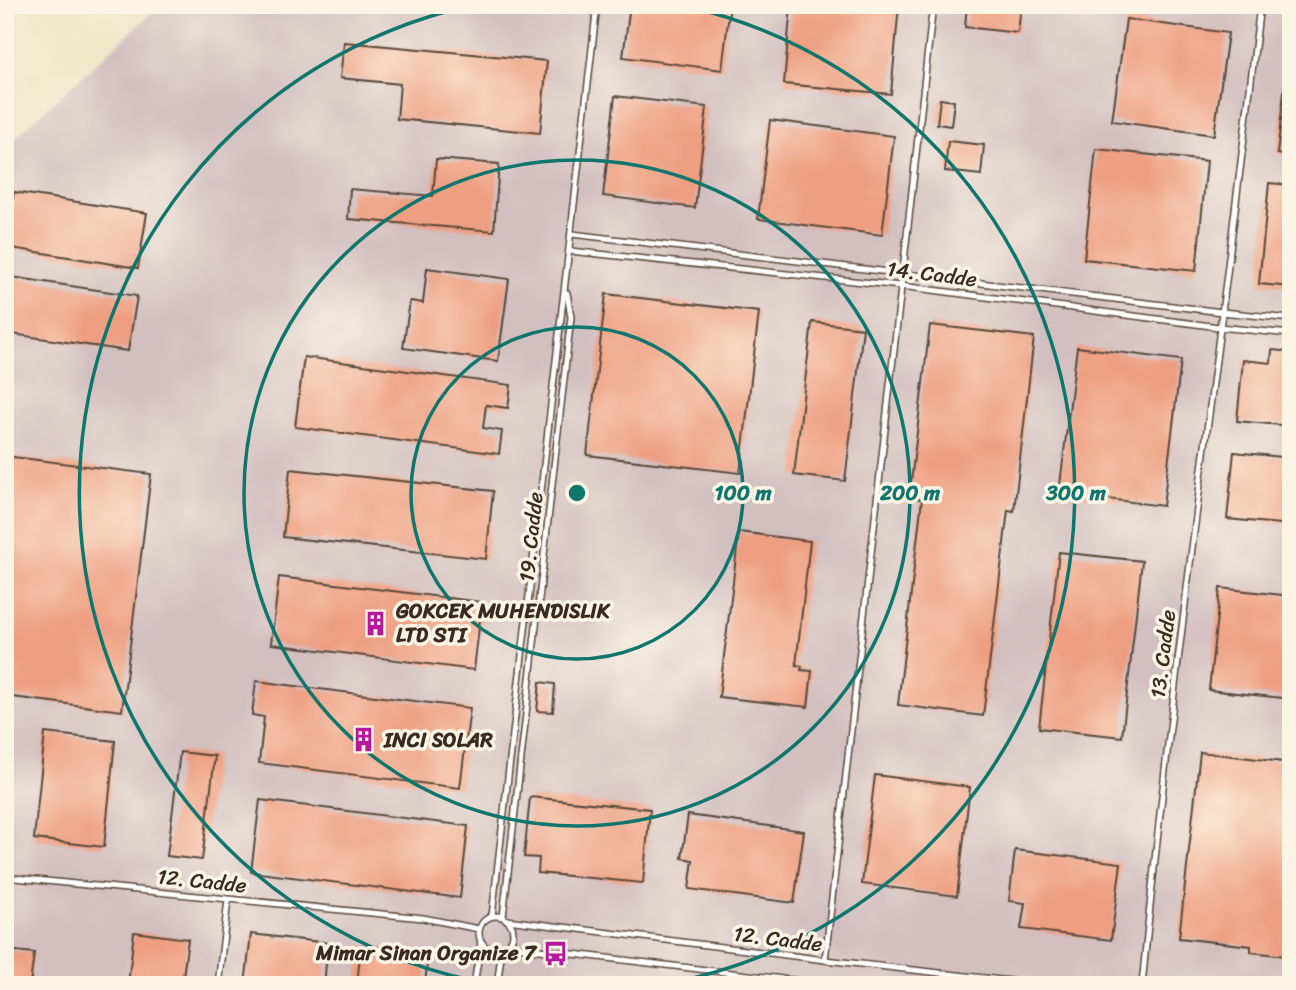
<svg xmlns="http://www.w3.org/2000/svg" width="1296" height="990" viewBox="0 0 1296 990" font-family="Sriracha,sans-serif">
  <rect width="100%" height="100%" fill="#fcf5e5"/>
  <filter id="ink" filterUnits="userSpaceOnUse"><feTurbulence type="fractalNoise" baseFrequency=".0143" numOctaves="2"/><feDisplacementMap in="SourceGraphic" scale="14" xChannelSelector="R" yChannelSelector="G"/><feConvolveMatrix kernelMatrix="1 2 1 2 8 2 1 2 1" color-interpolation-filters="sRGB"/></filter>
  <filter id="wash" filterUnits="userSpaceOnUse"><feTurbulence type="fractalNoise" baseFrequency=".00686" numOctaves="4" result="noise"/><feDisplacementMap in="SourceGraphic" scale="28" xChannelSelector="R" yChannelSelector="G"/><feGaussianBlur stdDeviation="1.57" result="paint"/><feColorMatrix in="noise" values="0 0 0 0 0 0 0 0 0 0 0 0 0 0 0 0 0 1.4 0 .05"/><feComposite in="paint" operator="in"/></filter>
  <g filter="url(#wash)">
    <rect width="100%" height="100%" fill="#f0e6c8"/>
    <path fill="#d2bfc0" d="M160,5h1131v980h-1286v-838z"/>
    <g id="blocks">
      <g fill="#ee9f81">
        <path d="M630,5h100l-8,65 -99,-13z"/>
        <path d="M791,5h108l-8,89 -107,-10z"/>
        <path d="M967,5h54l-3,28 -53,-6z"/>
        <path d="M1126,19l102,14 -14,102 -102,-14z"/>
        <path d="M344,42l203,19 -7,72 -143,-14 3,-35 -60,-6z"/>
        <path d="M1285,83h6v73l-14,-2z"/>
        <path d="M615,96l92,11 -12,101 -92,-12z"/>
        <path d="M940,99l14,2 -3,25 -14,-2z"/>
        <path d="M770,120l124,16 -12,99 -124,-16z"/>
        <path d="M948,141l36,4 -3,30 -36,-4z"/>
        <path d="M1096,149l111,12 -11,110 -112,-12z"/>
        <path d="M436,159l63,5 -5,67 -146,-12 2,-30 83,7z"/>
        <path d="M1269,183l22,2v102l-32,-3z"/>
        <path d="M14,192l133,21 -9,55 -133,-21z"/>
        <path d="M427,268l82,11 -11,82 -95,-13 7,-47 13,2z"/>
        <path d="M5,276l132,20 -9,55 -123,-18z"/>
        <path d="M606,294l153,18 -19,161 -153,-18z"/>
        <path d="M812,322l51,6 -18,153 -51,-6z"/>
        <path d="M930,325l104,12 -20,174 -6,-1 -25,206 -85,-11 24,-206 -13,-1z"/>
        <path d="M1077,347l104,13 -18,146 -104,-13z"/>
        <path d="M1272,350l19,2v74l-54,-5 6,-61 28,3z"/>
        <path d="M304,357l207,28 -3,23 -22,-3 -3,23 19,3 -3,23 -204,-27z"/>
        <path d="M1234,452l57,6v67l-64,-6z"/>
        <path d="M5,456l146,18 -29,237 -117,-15z"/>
        <path d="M290,469l203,22 -7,68 -203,-22z"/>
        <path d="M739,532l71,9 -14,124 6,1 -1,4 11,1 -4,36 -89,-10z"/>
        <path d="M1059,552l83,9 -20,176 -83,-9z"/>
        <path d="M279,577l203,25 -8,68 -203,-26z"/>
        <path d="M1220,588l71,8v103l-82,-9z"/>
        <path d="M256,681l214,27 -10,80 -201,-25 5,-46 -12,-2z"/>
        <path d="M540,682l15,2 -2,28 -16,-1z"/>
        <path d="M45,733l70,8 -11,106 -70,-8z"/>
        <path d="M180,752l35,4 -13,104 -35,-4z"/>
        <path d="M1200,752l91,11v151l-5,42 -35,-4v-6l-72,-8z"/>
        <path d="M875,775l95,12 -13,109 -95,-12z"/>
        <path d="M530,797l120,12 -7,74 -105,-10 1,-15 -15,-1z"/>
        <path d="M260,800l208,26 -8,72 -209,-26z"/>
        <path d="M688,815l116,16 -10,72 -105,-14 4,-29 -11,-2z"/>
        <path d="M1015,850l106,13 -10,77 -90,-11 4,-26 -16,-2z"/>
        <path d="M134,932l54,7 -6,46h-54z"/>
        <path d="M251,934l77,9 -4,42h-79z"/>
        <path d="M361,945l67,8 -3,32h-68z"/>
        <path d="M5,950l29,3 -4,32h-25z"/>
      </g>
    </g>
  </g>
  <g filter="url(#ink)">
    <use href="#blocks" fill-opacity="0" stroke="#564638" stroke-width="2"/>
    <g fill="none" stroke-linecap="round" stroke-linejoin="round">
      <defs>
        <g id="lane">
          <path d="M572,234l650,78 69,7"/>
          <path d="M570,251l331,35 318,41 72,7"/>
          <path d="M5,877l418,41 56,11"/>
          <path d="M492,916l105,-911"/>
          <circle cx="496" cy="933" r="17"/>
          <path d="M503,917l68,-600 -4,-24"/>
          <path d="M507,920l318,40 220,25"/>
          <path d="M506,946l327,39"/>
          <path d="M825,960l108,-955"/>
          <path d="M218,985l10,-85"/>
          <path d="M474,985l7,-44"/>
          <path d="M497,985l5,-36"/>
          <path d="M1142,985c32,-328 80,-653 118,-980"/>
        </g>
      </defs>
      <use href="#lane" stroke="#564638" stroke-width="8"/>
      <path stroke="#564638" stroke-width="2" stroke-dasharray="2 5" stroke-linecap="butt" d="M5,9l4,-4"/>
      <use href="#lane" stroke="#fff" stroke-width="5"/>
    </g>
  </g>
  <g fill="none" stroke="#0f766e" stroke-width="3.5">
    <circle cx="577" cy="493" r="166"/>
    <circle cx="577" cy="493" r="333"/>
    <path d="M490 984A499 499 0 0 1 469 6M685 6A499 499 0 0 1 664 984"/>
  </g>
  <defs>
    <symbol id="building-bare" viewBox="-9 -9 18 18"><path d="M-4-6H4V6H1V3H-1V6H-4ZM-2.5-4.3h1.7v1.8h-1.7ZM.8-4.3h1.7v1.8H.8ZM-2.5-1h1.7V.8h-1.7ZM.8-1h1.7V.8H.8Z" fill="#b5179e" stroke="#fcf5e5" stroke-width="2.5" paint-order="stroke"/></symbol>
    <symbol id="bus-bare" viewBox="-9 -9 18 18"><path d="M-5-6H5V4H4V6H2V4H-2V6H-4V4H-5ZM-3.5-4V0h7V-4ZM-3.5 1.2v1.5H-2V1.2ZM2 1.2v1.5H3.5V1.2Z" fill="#b5179e" stroke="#fcf5e5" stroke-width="2.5" paint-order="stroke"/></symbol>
  </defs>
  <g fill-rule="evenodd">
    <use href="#building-bare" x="358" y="606" width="35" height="35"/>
    <use href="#building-bare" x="346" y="722" width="35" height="35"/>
    <use href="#bus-bare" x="538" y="936" width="35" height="35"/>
  </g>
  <g text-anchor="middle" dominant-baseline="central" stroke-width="7" stroke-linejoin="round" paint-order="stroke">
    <g font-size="21" fill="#3b2a1e" stroke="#fcf5e5">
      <text transform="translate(932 274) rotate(7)">14. Cadde</text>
      <text transform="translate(531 537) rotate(-84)">19. Cadde</text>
      <text transform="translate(1163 654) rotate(-83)">13. Cadde</text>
      <text transform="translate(202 881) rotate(6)">12. Cadde</text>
      <text transform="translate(778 939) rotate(7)">12. Cadde</text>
    </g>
    <g font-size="21" font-weight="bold" fill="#3b2a1e" stroke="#fcf5e5" text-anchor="start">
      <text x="396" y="611">GOKCEK MUHENDISLIK<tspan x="396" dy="24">LTD STI</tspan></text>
      <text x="384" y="740">INCI SOLAR</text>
      <text x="536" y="953" text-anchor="end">Mimar Sinan Organize 7</text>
    </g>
  </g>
  <circle cx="577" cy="493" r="10" fill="#0f766e" stroke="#fcf5e5" stroke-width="3.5"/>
  <g font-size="21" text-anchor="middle" font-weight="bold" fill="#0f766e" stroke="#fcf5e5" stroke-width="7" stroke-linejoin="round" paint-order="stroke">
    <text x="743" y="500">100 m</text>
    <text x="910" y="500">200 m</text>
    <text x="1076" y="500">300 m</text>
  </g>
  <rect width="1296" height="990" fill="none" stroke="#fcf5e5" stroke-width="28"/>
</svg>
